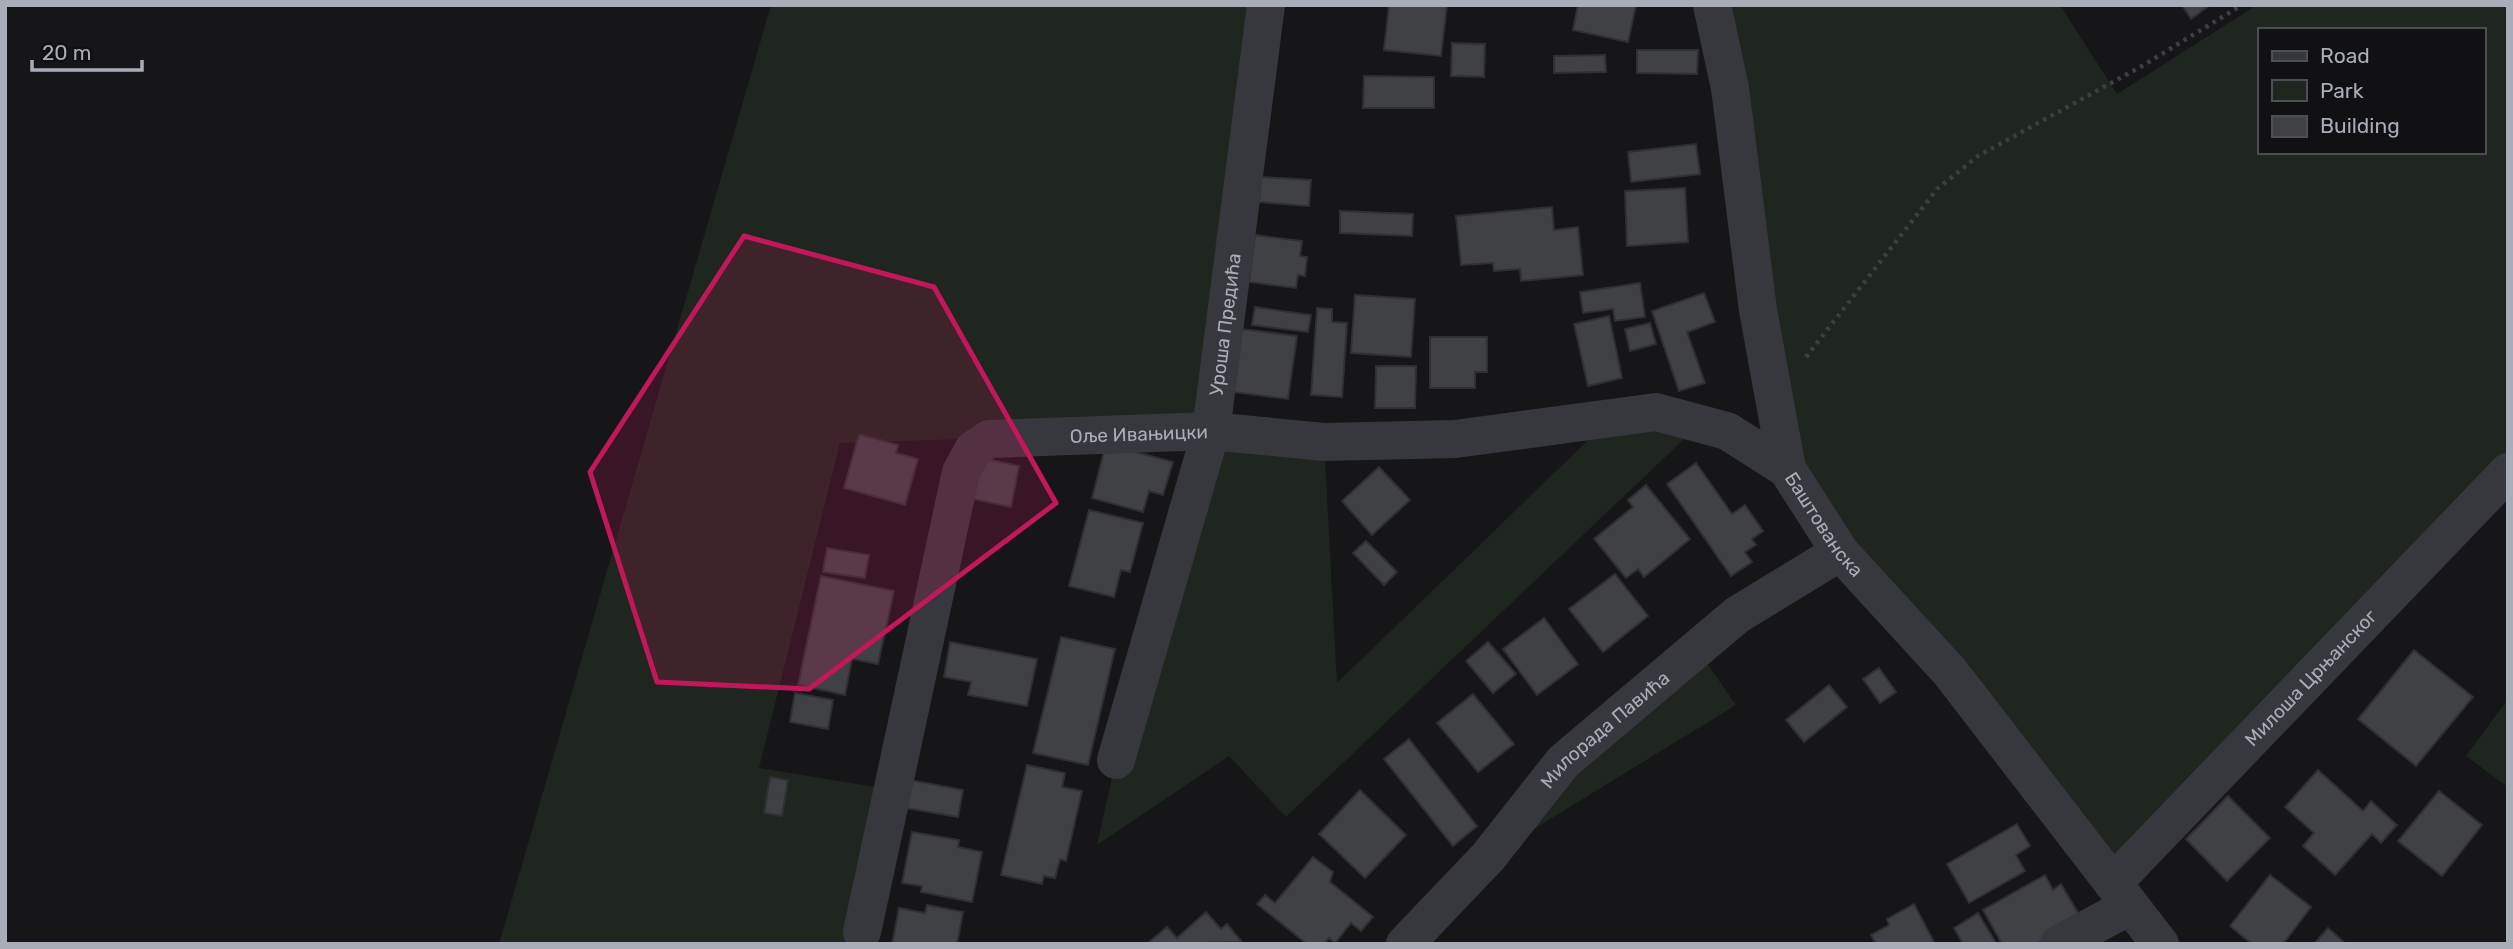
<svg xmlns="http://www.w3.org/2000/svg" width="2513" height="949" viewBox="0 0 2513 949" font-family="Rubik,sans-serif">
  <rect width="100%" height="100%" fill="#161618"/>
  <g fill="#1e261f" fill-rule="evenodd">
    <path d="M771,5h495l-55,425 113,12 13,241 275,-266 88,7 -414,393 -57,-61 -132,89 19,-85 95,-329 -371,12 -81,325 135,22 -33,154h-362z"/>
    <path d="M1712,5h348l57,89 140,-89h251v467l-395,411 -326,-414zM2259,30h224v122h-224z"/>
    <path d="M1697,649l39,56 -248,152z"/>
    <path d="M2508,699v88l-42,-31z"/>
  </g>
  <g fill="#404145" stroke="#303034" stroke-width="2">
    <path d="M1389,5h58l-6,51 -57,-6z"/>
    <path d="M1578,5h58l-8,37 -55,-12z"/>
    <path d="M2182,5h28l-19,14z"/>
    <path d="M1452,43l33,1 -1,33 -33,-1z"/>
    <path d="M1637,50h61l-1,24 -60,-1z"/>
    <path d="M1605,55l1,17 -52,1v-17z"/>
    <path d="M1364,76l70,1v31h-71z"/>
    <path d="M1696,144l4,30 -69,8 -3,-30z"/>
    <path d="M1261,177l50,3 -2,26 -50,-4z"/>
    <path d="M1685,188l3,54 -61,4 -2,-55z"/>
    <path d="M1552,207l2,23 24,-3 5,48 -62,6 -1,-12 -26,2 -1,-8 -32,2 -5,-49z"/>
    <path d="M1340,211l73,3 -1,22 -72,-3z"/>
    <path d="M1255,235l47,6 -2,15 7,1 -2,19 -7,-1 -2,13 -47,-6z"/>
    <path d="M1640,283l5,34 -30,4 -2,-12 -30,4 -3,-21z"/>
    <path d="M1704,293l11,29 -28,10 18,51 -26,8 -27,-80z"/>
    <path d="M1355,295l60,4 -4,58 -60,-4z"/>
    <path d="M1255,307l56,8 -3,17 -56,-7z"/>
    <path d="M1317,308l15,1v13l15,1 -5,74 -31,-2z"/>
    <path d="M1609,316l13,62 -34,8 -14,-62z"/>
    <path d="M1650,323l6,21 -26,7 -5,-22z"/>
    <path d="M1241,329l56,7 -9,63 -55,-7z"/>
    <path d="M1430,337h57v35h-12v16h-45z"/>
    <path d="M1376,366h40l-1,42h-40z"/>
    <path d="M859,434l39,11 -2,8 22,6 -13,46 -61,-17z"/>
    <path d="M1106,444l67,18 -10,33 -14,-4 -6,21 -51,-14z"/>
    <path d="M977,457l42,9 -8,41 -42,-9z"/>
    <path d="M1696,463l36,51 13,-9 18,26 -11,8 4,6 -11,7 7,10 -21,14 -64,-92z"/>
    <path d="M1379,467l31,33 -38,35 -30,-34z"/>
    <path d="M1646,485l44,54 -46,38 -6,-8 -12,9 -32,-39 39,-32 -5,-7z"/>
    <path d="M1089,510l54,13 -13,49 -9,-2 -7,27 -45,-11z"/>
    <path d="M1366,541l31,31 -13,13 -31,-32z"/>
    <path d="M827,548l42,7 -4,23 -42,-6z"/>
    <path d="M1615,574l33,42 -45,36 -34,-43z"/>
    <path d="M821,576l73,15 -16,73 -26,-5 -7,36 -47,-10z"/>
    <path d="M1544,618l34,46 -41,31 -34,-46z"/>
    <path d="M1061,637l54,12 -27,116 -55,-12z"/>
    <path d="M950,642l87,17 -10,47 -59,-11 3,-13 -27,-5z"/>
    <path d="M1488,642l28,32 -23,19 -27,-32z"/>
    <path d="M2414,650l59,47 -57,69 -58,-47z"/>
    <path d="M1879,668l17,24 -16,11 -17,-24z"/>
    <path d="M1829,685l18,22 -43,35 -18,-22z"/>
    <path d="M795,693l38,7 -5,29 -38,-7z"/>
    <path d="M1473,694l41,50 -36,28 -41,-49z"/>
    <path d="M1409,739l68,87 -24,20 -69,-87z"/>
    <path d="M1027,765l38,8 -3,14 20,4 -16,70 -6,-2 -5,19 -11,-2 -2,8 -41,-9z"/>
    <path d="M2318,770l45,41 8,-10 26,24 -16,18 -9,-9 -37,41 -32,-29 11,-13 -29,-26z"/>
    <path d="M770,777l18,3 -6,36 -18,-3z"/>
    <path d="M905,779l58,11 -5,27 -58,-10z"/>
    <path d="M1360,790l46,45 -41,43 -46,-44z"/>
    <path d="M2439,791l43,34 -40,51 -44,-35z"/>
    <path d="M2228,796l42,42 -43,43 -41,-42z"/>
    <path d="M2017,824l13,22 -14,9 9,16 -56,32 -22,-39z"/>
    <path d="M912,832l47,8 -1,7 24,5 -10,50 -51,-10 1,-6 -20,-3z"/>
    <path d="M1313,857l20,15 -3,10 43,35 -12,14 -10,-8 -16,20 -6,-5 -5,6h-17l-50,-40 8,-9 10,8z"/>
    <path d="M2045,875l8,15 8,-6 20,34 -45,26h-34l-19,-34z"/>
    <path d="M2270,875l41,32 -28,37h-31l-22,-18z"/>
    <path d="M1914,904l21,40h-59l-5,-9 18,-10 -2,-6z"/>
    <path d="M927,905l36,7 -6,32h-65l7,-36 26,5z"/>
    <path d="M1206,912l15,17 6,-5 15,18 -95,2 20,-17 10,11z"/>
    <path d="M1978,913l18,30 -2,1h-31l-9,-16z"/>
    <path d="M2328,928l18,16h-32z"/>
  </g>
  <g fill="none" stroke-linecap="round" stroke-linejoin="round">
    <path stroke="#3d3f44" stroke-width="4.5" stroke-dasharray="3.5 5" stroke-linecap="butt" d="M1806,357l131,-168 41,-33 164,-90 100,-61"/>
    <g stroke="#37383d" stroke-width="38">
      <path id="s1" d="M1712,5l18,83 28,222 29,159 53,83 110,120 210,272"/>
      <path id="s2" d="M1116,760l95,-329 55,-426"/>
      <path id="s3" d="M2113,883l395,-411"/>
      <path id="s4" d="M862,932l99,-460 12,-22 16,-11 222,-8 113,11 131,-3 201,-27 71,19 60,38"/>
      <path id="s5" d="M1405,944l83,-87 75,-95 174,-147 103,-63"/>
      <path d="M2059,944l71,-38"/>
    </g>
  </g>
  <path fill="#c2185b" fill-opacity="0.2" stroke="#c2185b" stroke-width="5" stroke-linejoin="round" d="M744,236l190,51 122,216 -247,186 -152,-7 -67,-210z"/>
  <g text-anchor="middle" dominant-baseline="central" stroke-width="6" stroke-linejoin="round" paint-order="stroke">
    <g font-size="19" fill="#a8adb8" stroke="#111113">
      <text stroke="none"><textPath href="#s2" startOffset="450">Уроша Предића</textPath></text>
      <text stroke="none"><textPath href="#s4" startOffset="665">Оље Ивањицки</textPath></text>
      <text stroke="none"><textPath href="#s1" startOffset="537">Баштованска</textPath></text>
      <text stroke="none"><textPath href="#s3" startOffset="285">Милоша Црњанског</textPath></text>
      <text stroke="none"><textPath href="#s5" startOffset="294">Милорада Павића</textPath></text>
    </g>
  </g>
  <rect width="2513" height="949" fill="none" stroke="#a8adb8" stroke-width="14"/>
  <rect x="2258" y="28" width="228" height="126" fill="#111113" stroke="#4d4f55" stroke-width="2"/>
  <rect x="2272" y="51" width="35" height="10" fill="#37383d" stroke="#4d4f55" stroke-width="2"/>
  <text x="2320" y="63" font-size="21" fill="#a8adb8">Road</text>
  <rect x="2272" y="80" width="35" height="21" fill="#1e261f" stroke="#4d4f55" stroke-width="2"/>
  <text x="2320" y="98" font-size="21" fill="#a8adb8">Park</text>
  <rect x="2272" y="116" width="35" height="21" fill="#404145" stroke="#4d4f55" stroke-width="2"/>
  <text x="2320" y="133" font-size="21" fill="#a8adb8">Building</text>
  <path d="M32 60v10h110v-10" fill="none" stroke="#a8adb8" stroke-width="3.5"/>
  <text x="42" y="60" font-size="21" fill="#a8adb8" stroke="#111113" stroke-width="5" paint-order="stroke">20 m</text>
</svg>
